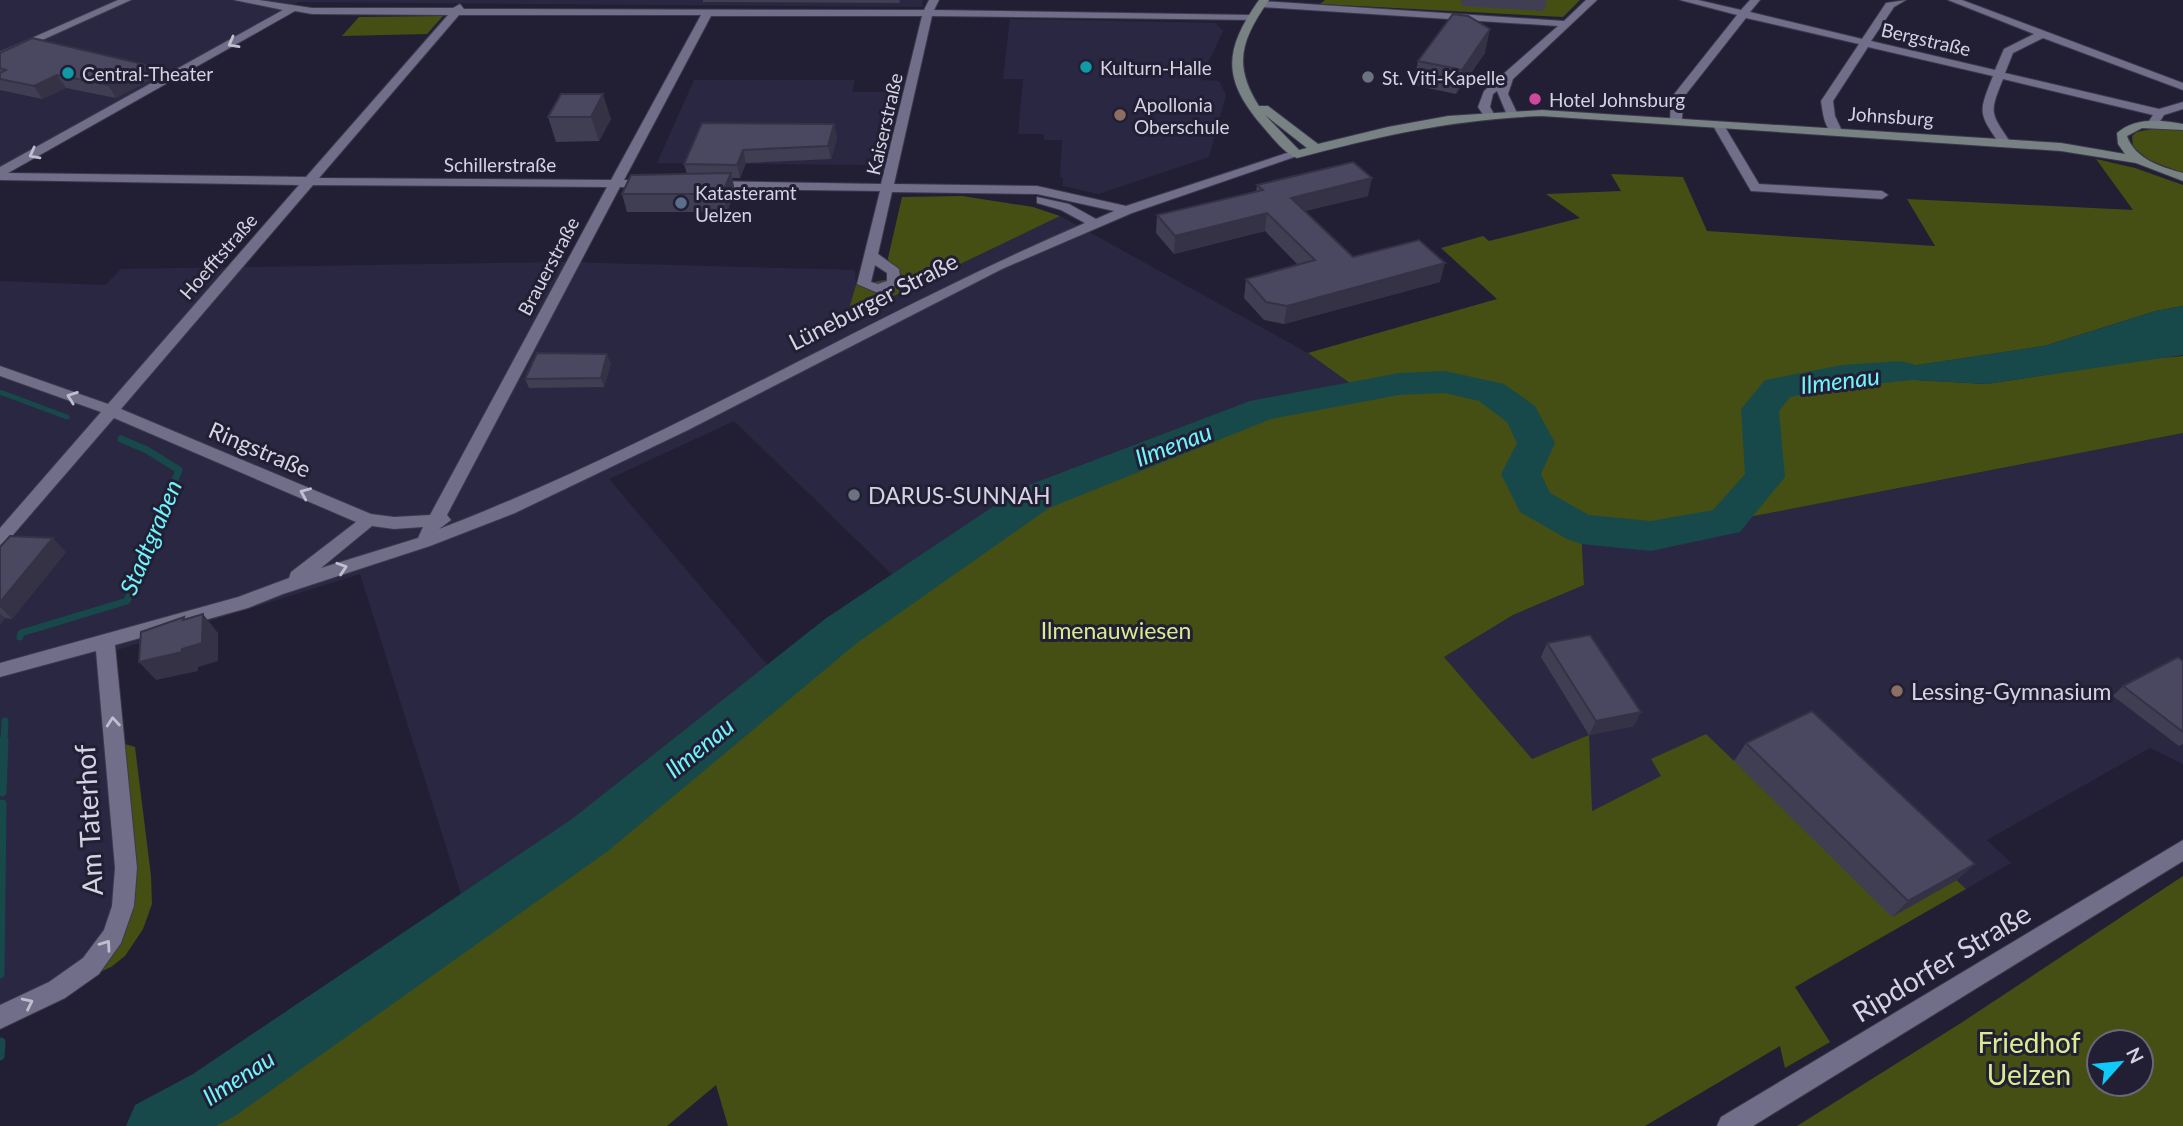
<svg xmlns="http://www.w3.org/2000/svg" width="2183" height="1126" viewBox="0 0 2183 1126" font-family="Lato,sans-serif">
  <rect width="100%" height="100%" fill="#221f35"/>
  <g fill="#2a2742">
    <path d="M0,0h923l-1,7 -624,-5 -298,171z"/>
    <path d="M1010,19l205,4 8,8 -23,49 19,1 7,14 -17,62 -110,37 -36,-8v-8l-3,-1 2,-37h-18v-6h-26l5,-55h-20z"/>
    <path d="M694,80h161l-3,12h44l-22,73 -217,-2z"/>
    <path d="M1060,216l248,137 54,38 -99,18 -227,89 -132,88 -170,-165 -125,58 167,196 -186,160 -121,84 -109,-345 -262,82 17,216v36l-29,56 -86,48v-731l105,4 16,-16 442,-7 292,8 1,15 -9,33z"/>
    <path d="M2183,433v331l-33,-16 -163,92 24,23 -45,26 -9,-9 -223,-119 -83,-1 11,16 -71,35 -59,-52 -88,-102 69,-42 71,-30 -3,-56 70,7z"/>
  </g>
  <g fill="#454f14" fill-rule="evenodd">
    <path d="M1325,0h255l-17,17 -243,-13z"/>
    <path d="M443,16l-16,18 -85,2 17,-19z"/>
    <path d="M2157,128l26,3v42l-34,-13 -16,-13 -1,-11 5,-4z"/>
    <path d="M2096,159l39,9 48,17v121l-27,5 -112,35 -198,30 140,8 164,-25 33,-3v77l-532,103 -70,-7 3,56 -71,30 -69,42 88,102 57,-24 3,76 69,-35 -10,-17 55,-25 28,27 65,-31 167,159 -171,98 35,55 -45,26 -5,-22 -135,80h-917l-12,-41 -49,41h-512l65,-36 370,-255 251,-204 194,-133 228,-89 98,-18 -53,-38 189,-54 -56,-51 42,-12 6,5 91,-23 -34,-24 75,-3 -10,-17 72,3 24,54 228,15 -28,-47 226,11z"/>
    <path d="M962,196l71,11 27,9 -214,103 10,-34 35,-6 -3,-21 14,-61z"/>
    <path d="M125,744l10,3 16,129 1,28 -9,25 -18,27 -14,11 -36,17 46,-53z"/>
    <path d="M2183,876v250h-386l164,-103zM2099,1042h42v42h-42z"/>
  </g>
  <path fill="#17494b" d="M2183,306v49l-197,29 -144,-8 202,-30 112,-35z"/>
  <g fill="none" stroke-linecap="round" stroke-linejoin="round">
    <path stroke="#17494b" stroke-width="5" d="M0,392l67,25"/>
    <g stroke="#17494b" stroke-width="7">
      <path d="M20,637l1,-4 106,-32 52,-131 -32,-20 -26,-11"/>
      <path d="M4,742l1,-21"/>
    </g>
    <g stroke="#17494b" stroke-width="9">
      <path d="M2,792l2,-52"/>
      <path d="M0,974l2,-170"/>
      <path d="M0,1056l1,-14"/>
    </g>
    <path fill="#17494b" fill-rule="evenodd" d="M1900,361l13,3 5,8 -5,8 -71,7 -52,10 -11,14 6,66 -45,55 -89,19 -70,-7 -14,-5 -47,-27 -19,-38 16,-31 -10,-21 -28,-21 -34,-8 -46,2 -128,24 -222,89 -192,135 -249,208 -373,265 -19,10h-90l9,-21 58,-31 379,-255 253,-200 196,-131 229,-87 149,-28 46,-2 59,13 31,22 20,37 -14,31 9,19 39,22 62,6 62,-11 32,-36 -4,-65 24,-29 77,-15z"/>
    <defs>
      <g id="street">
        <path d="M118,0h13l-131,59v-7z"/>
        <path d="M234,0h25l53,8h141l7,-4 4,5 460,1 5,-10h10l-5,10 318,5 4,1v4l-324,-4 -38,168 143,2 89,20 167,-55 10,3 -171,59 -130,56 -314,161 -173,83 -85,33 -147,48 -35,14 -133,37 22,223 -3,38 -13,37 -22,31 -34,24 -65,31v-24l49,-23 34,-24 21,-28 8,-24 3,-38 -19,-217 -96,26v-14l238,-66 51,-19 2,-6 65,-50 -242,-104 -108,125 -6,2v-17l101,-116 -101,-36v-10l108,38 191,-219 -299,-5v-13l283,-157zM295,11l17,3 136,1 -142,162 -298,-4zM459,15h242l-90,165 -292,-2zM711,16h211l-41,168 -171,-3 -6,4 6,4 170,2 -23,93 21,9 23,-10 -2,-14 -21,-15 14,-62 145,2 77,17 -18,8 -27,-15 -32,-7v6l24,7 24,13c-219,94 -423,221 -646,306l12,-9 -4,-5 173,-328 31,1 6,-4 -6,-4h-27zM313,185l294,2 -177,328 -36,2 -23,-3 -250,-105zM875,265l12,8v8l-9,3 -7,-2zM372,526l22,3 29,-2 -5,11 -97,30z"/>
        <path d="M1586,0h11l-84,79 -5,15 9,19 -2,2h-8l-10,-24 -4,3 -3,13 4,7 -6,3 -4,-1 -6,-9 6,-16 74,-65 -297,-19 -5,-3 5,-3 303,20z"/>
        <path d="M1680,0h18l43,10 9,-10h10l-10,12 112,27 24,-36 20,-3 -12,7 -23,34 124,29 9,-21 30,-15 -86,-34h14l221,83v7l-140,-52 -30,15 -8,20 154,36 24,-7v7l-19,6 -5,8 -4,1 -6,-3 4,-6 -150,-36c-14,35 -13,33 8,64l-6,4 -4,-1c-23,-34 -23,-32 -8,-70l-125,-29 -35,54 2,15 7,15 -6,4c-12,-5 -13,-22 -15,-34l38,-57 -113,-26 -63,80 -1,23 -6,3 -6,-3 1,-23 66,-83z"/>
        <path d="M1714,122h8l37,62 123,7 6,4 -6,4 -131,-8 -39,-67z"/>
        <path d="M2183,840v21l-430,265h-36l4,-9z"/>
      </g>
      <path id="secondary" d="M1259,0h10c-27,39 -37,64 -10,106h9l50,38 70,-17 60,-11 94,-6 519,33 64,11 -7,-10 -1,-11c19,-16 43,-13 66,-9v6l-41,-2 -15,8c8,23 34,31 56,37v8l-47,-18 -75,-12 -519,-35c-87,3 -162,20 -245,42 -13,-5 -24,-20 -33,-30 -42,-48 -41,-77 -5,-128zM1265,115l42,33 -8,2z"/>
    </defs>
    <use href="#street" stroke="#3b394c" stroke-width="2"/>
    <use href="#secondary" stroke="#3b394c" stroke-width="2"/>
    <use href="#street" fill="#706e88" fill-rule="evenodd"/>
    <use href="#secondary" fill="#788283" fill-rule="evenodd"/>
  </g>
  <g fill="#403e53">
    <path d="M703,0h197l-1,3 -196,-1z"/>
    <path d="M1461,0h86l-3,11 -82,-5z"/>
    <path d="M0,53l154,25 -38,20 -50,-10 -24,11 -42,-9z"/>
    <path d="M1485,53l-29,41 -43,-9 5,-24z"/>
    <path d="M561,94l50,25 -12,22 -43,1 -8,-25z"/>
    <path d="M834,124l3,14 -6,21 -85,4 -6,15h-8l3,13 -8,21h-100l-5,-18 65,-20 -3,-10z"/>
    <path d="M1257,185l111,11 -63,15 48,46 87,25 -156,42 -20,-4 -20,-22 2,-19 52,-14 -33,-34 -91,23 -18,-21 1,-18 99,-23z"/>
    <path d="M611,364l-7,23 -75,1 -4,-9z"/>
    <path d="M0,547l66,5 -54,67 -7,-1 -5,6z"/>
    <path d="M1547,643l87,83 -45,9 -48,-78z"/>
    <path d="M2183,661v83l-4,2 -66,-50 10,-10z"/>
    <path d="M1746,743l211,137 -65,37 -158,-156z"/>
  </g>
  <g fill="#343244">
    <path d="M1490,29l-5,24 -29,41 6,-24z"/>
    <path d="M147,65l7,13 -38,20 -8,-13z"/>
    <path d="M57,75l9,13 -24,11 -8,-13z"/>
    <path d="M603,94l8,25 -12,22 -8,-24z"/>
    <path d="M834,124l3,14 -6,21 -3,-13z"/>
    <path d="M743,150l3,13 -6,15 -3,-13z"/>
    <path d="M731,173l4,18 -8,21 -5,-18z"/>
    <path d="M1372,178l-4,18 -80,19 3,-17z"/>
    <path d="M1267,213l-2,18 -91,23 1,-18z"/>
    <path d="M1445,263l-5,19 -156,42 3,-18z"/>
    <path d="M607,354l4,10 -7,23 -3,-9z"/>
    <path d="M53,538l13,14 -54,67 -12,-12v-5z"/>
    <path d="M0,613l5,5 -5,6z"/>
    <path d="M203,614l15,19v28l-20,6v4l-42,9 -17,-18 43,-13z"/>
    <path d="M1641,712l-7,14 -45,9 7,-14z"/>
    <path d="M1975,864l-18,16 -65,37 16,-16z"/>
  </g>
  <g fill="#4a4861" stroke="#343244" stroke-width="2">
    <path d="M1453,14l15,2 22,13 -28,41 -44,-9z"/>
    <path d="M32,38l115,27 -39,20 -51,-10 -23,11 -34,-7v-6l6,-3 -6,-2v-15z"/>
    <path d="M561,94h42l-12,23h-43z"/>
    <path d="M702,123l132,1 -6,22 -85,4 -6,15 -53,-1z"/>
    <path d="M1353,162l19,16 -81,20 62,59 66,-17 26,23 -158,43 -21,-4 -20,-23 69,-19 -48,-47 -92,23 -18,-21 106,-25 -6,-5z"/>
    <path d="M731,173l-9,21h-100l9,-19z"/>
    <path d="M537,353l70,1 -6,24 -76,1z"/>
    <path d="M10,536l43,2 -53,64v-55z"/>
    <path d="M203,614l-1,29 -20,6v3l-43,10 2,-30 43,-15 -1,3z"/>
    <path d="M1590,635l51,77 -45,9 -49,-78z"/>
    <path d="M2178,657l5,4v71l-60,-46z"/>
    <path d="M1812,711l163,153 -67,37 -162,-158z"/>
  </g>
  <defs><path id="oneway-chevron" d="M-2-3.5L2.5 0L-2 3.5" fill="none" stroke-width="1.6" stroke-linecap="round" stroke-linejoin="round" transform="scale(1.75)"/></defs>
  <g stroke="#c0bfd0">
    <use href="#oneway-chevron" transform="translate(233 43) rotate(151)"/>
    <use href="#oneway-chevron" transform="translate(34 154) rotate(152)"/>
    <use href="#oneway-chevron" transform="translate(72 397) rotate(-160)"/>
    <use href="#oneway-chevron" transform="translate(305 493) rotate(-157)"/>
    <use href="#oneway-chevron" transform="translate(342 568) rotate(-18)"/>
    <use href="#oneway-chevron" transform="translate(113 722) rotate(-95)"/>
    <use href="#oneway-chevron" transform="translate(106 945) rotate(-55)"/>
    <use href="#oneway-chevron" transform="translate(28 1003) rotate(-26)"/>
  </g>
  <g fill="#0f9aa8" stroke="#221f35" stroke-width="2.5">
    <circle cx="1086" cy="67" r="7"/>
    <circle cx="68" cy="73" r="7"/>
  </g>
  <g fill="#6b7280" stroke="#221f35" stroke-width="2.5">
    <circle cx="1368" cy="77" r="7"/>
    <circle cx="854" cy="495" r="7"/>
  </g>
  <circle fill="#d1479c" stroke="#221f35" stroke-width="2.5" cx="1535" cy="99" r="7"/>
  <g fill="#8d6e63" stroke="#221f35" stroke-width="2.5">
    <circle cx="1120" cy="115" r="7"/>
    <circle cx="1897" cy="691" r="7"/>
  </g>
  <circle fill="#5c6f8a" stroke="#221f35" stroke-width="2.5" cx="681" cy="203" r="7"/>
  <g text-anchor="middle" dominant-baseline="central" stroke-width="6" stroke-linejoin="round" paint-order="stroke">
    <g font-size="19" fill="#d4d3e2" stroke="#221f35">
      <text transform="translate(1926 39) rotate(13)">Bergstraße</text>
      <text transform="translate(1891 116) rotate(4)">Johnsburg</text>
      <text transform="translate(884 124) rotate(-77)">Kaiserstraße</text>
      <text x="500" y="164">Schillerstraße</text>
      <text transform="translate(218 256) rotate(-49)">Hoefftstraße</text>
      <text transform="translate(548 266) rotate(-62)">Brauerstraße</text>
    </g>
    <g font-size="19" fill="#d4d3e2" stroke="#221f35" text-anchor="start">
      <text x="1100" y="67">Kulturn-Halle</text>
      <text x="82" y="73">Central-Theater</text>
      <text x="1382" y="77">St. Viti-Kapelle</text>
      <text x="1549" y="99">Hotel Johnsburg</text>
      <text x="1134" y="104">Apollonia<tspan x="1134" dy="22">Oberschule</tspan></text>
      <text x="695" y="192">Katasteramt<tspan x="695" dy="22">Uelzen</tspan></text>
    </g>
    <g font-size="23" fill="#d4d3e2" stroke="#221f35">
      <text transform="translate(873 301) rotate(-27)">Lüneburger Straße</text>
      <text transform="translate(260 449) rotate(23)">Ringstraße</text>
    </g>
    <g font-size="23" fill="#d4d3e2" stroke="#221f35" text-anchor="start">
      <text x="868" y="495">DARUS-SUNNAH</text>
      <text x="1911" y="691">Lessing-Gymnasium</text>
    </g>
    <g font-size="23" fill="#d9ec90" stroke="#221f35">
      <text x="1116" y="630">Ilmenauwiesen</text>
    </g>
    <g font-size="24" font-style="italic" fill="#6ff5fc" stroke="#221f35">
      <text transform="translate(1840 380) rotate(-7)">Ilmenau</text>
      <text transform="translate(1173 444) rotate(-21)">Ilmenau</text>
      <text transform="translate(150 537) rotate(-67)">Stadtgraben</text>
      <text transform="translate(699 747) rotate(-39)">Ilmenau</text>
      <text transform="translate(238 1077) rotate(-33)">Ilmenau</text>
    </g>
    <g font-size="28" fill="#d4d3e2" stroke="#221f35">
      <text transform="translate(88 820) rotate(-93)">Am Taterhof</text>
      <text transform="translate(1941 962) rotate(-31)">Ripdorfer Straße</text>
    </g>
    <g font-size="28" fill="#d9ec90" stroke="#221f35">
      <text x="2029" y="1042">Friedhof<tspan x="2029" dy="32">Uelzen</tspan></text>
    </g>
  </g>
  <g transform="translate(2120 1063) rotate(63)"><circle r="33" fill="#221f35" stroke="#69677a" stroke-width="2"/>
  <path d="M0-5L12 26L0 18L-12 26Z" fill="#10cafa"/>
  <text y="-10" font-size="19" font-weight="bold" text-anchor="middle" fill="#d4d3e2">N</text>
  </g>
</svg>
